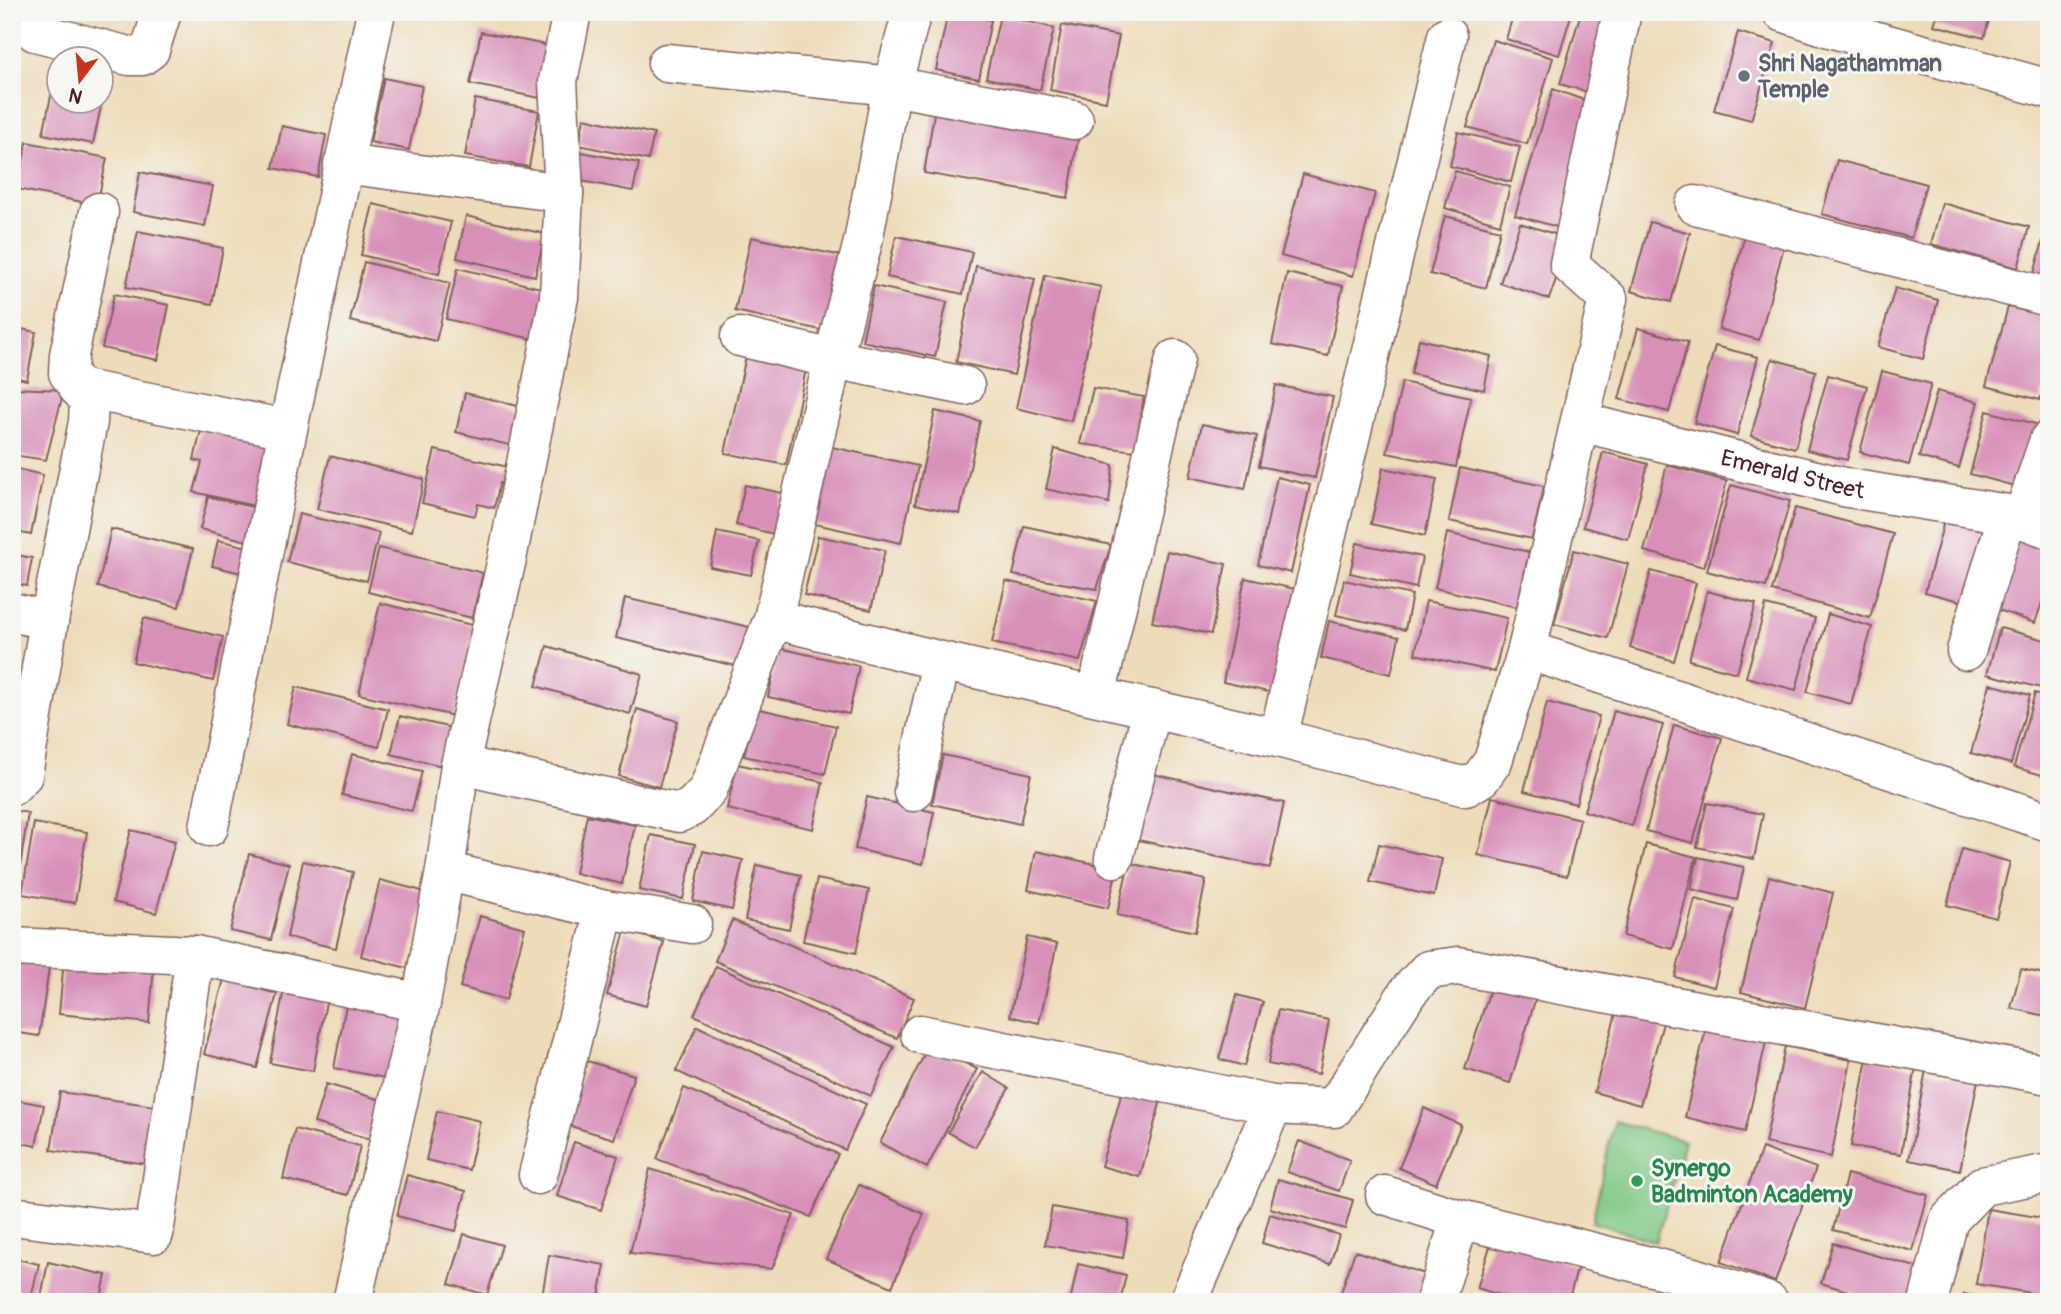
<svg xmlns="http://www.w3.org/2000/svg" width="2061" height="1314" viewBox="0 0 2061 1314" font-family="Pangolin,sans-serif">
  <rect width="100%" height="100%" fill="#f6f6f2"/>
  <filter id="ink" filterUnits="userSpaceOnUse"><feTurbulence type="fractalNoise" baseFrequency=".0143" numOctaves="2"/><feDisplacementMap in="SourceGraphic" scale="14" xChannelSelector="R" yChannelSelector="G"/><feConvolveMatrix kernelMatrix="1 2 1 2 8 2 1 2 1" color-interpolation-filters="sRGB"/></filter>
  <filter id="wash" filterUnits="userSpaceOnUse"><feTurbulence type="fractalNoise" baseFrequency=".00686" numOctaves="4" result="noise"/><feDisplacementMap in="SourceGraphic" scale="28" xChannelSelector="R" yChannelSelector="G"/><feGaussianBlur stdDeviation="1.57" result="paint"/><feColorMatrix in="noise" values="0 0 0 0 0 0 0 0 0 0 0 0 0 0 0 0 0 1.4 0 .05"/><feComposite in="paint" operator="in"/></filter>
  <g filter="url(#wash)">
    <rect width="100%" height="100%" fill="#eddcba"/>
    <path fill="#7dc683" stroke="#647257" stroke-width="2" d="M1614,1121l71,20 -29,101 -64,-20z"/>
    <g id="blocks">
      <g fill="#d890b9">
        <path d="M948,12l43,8 -12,59 -43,-9z"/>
        <path d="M1025,12h26l-1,6z"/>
        <path d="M1514,12h58l-13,43 -53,-16z"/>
        <path d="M1581,12h32l-22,81 -31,-9z"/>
        <path d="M1938,12h53l-7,26 -50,-13z"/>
        <path d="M1000,15l54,13 -14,62 -54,-12z"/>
        <path d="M1062,25l57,11 -13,65 -56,-11z"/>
        <path d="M481,32l70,14 -11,52 -70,-14z"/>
        <path d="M1738,32l37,11 -24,77 -37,-10z"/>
        <path d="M1493,40l60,18 -26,86 -60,-17z"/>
        <path d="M56,72h4v30h42l-9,42 -50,-10z"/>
        <path d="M384,78l38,8 -13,64 -39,-8z"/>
        <path d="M1553,89l39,14 -28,126 -49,-14z"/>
        <path d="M475,99l64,12 -10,56 -64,-11z"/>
        <path d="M935,108l144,25 -11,65 -144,-25z"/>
        <path d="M584,118l70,16 -6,26 -69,-15z"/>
        <path d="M282,126l44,9 -8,42 -45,-9z"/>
        <path d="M1458,132l62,15 -9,35 -61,-16z"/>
        <path d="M27,142l80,16 -10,47 -80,-16z"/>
        <path d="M571,150l68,13 -6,28 -67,-13z"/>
        <path d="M1837,160l89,24 -15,54 -89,-24z"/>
        <path d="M1455,171l55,16 -10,37 -55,-16z"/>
        <path d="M140,172l73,14 -8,40 -72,-14z"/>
        <path d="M1303,174l72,19 -22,83 -72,-20z"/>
        <path d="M1942,203l87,24 -11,41 -87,-24z"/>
        <path d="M373,204l78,18 -12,52 -78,-19z"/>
        <path d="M466,216l79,18 -10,42 -78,-18z"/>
        <path d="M1445,216l55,14 -14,58 -56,-14z"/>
        <path d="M1650,222l40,11 -19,69 -40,-11z"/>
        <path d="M1520,223l50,16 -21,60 -49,-16z"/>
        <path d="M138,231l85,17 -11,56 -86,-17z"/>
        <path d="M2045,234l4,2v42l-15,-4z"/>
        <path d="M1745,235l39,11 -25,94 -40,-11z"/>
        <path d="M896,236l76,16 -9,42 -76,-17z"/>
        <path d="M751,237l96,20 -17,75 -95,-21z"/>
        <path d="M364,262l86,21 -14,58 -86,-20z"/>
        <path d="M976,266l59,13 -21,96 -58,-13z"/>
        <path d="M458,268l91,22 -12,50 -91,-21z"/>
        <path d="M1287,273l56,13 -15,70 -56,-12z"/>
        <path d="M1045,275l56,12 -30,134 -55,-13z"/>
        <path d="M874,286l73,16 -12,55 -73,-16z"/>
        <path d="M1895,288l43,12 -15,59 -45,-12z"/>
        <path d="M114,294l55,11 -11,55 -56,-12z"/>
        <path d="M2008,307l41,10v52l-9,31 -54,-14z"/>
        <path d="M12,327l24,5 -9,48 -15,-3z"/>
        <path d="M1638,328l50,14 -19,70 -50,-13z"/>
        <path d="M1419,339l72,17 -7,34 -73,-16z"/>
        <path d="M1715,346l43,11 -21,78 -43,-12z"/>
        <path d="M746,356l60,13 -20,96 -61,-12z"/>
        <path d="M1772,359l44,12 -21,77 -44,-12z"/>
        <path d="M1882,371l49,13 -22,81 -49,-13z"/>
        <path d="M1828,375l39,11 -20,74 -40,-10z"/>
        <path d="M1402,382l69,15 -15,70 -69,-14z"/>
        <path d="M1276,385l57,12 -18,81 -56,-12z"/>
        <path d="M12,388l52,2 -18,70 -34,-5z"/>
        <path d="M1093,388l51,9 -9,54 -55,-7z"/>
        <path d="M1937,391l41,11 -19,66 -40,-11z"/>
        <path d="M465,393l65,16 -9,39 -65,-16z"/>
        <path d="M935,411l45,10 -20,93 -45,-10z"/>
        <path d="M1987,411l56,15 -17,63 -56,-15z"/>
        <path d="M1202,424l55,12 -12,53 -55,-12z"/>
        <path d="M202,426l77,18 -16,64 -69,-16 8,-30 -8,-2z"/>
        <path d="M832,447l86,19 -17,77 -86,-19z"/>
        <path d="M1055,449l58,16 -4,38 -63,-14z"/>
        <path d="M435,450l77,18 -4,17 -8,-2 -6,25 -16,-4 -3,12 -53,-13z"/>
        <path d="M1603,452l45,12 -20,75 -45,-12z"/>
        <path d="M330,456l94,23 -12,52 -95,-22z"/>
        <path d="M1667,465l60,16 -23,86 -60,-16z"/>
        <path d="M12,468l31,7 -12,60 -19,-4z"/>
        <path d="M1383,468l54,11 -12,57 -54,-12z"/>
        <path d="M1460,468l84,18 -12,53 -83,-18z"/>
        <path d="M1277,477l33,8 -19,88 -33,-8z"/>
        <path d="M745,485l37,8 -8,41 -38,-9z"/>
        <path d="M1731,485l59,16 -24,86 -59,-16z"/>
        <path d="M208,497l54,12 -7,34 -55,-14z"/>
        <path d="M1795,508l98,26 -23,84 -98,-27z"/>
        <path d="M299,514l80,19 -12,48 -80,-19z"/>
        <path d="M1946,514l50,14 -21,77 -50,-13z"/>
        <path d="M1024,526l87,19 -14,44 -84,-14z"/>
        <path d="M111,529l82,20 -14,58 -81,-20z"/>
        <path d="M717,532l42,9 -8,34 -41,-8z"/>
        <path d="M1447,533l82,19 -12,55 -82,-19z"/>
        <path d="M2016,534l33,12v35l-14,42 -45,-16z"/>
        <path d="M818,536l67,14 -14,60 -67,-15z"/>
        <path d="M218,540l38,9 -6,26 -38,-9z"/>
        <path d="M1357,543l65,14 -6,31 -66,-15z"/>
        <path d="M379,548l104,25 -11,45 -104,-26z"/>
        <path d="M1574,550l54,14 -20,74 -54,-14z"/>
        <path d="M1167,551l59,13 -15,70 -59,-12z"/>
        <path d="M12,554l20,4 -5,28 -15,-3z"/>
        <path d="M1651,571l45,12 -22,78 -44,-13z"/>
        <path d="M1245,578l59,13 -22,104 -59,-13z"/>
        <path d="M1344,580l68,15 -7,35 -69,-15z"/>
        <path d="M1006,581l91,20 -17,60 -88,-18z"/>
        <path d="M1707,591l49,13 -19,69 -48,-13z"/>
        <path d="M625,598l133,31 -9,40 -133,-31z"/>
        <path d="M1426,601l81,17 -12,54 -80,-18z"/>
        <path d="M380,603l96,23 -22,90 -95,-22z"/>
        <path d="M1766,605l49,13 -19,72 -50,-13z"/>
        <path d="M1828,614l44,13 -21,77 -44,-12z"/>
        <path d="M144,618l79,19 -10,44 -80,-19z"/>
        <path d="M1329,621l70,16 -8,37 -70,-16z"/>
        <path d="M2000,628l49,13v49l-62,-16z"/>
        <path d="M547,646l95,28 -12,40 -94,-28z"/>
        <path d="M779,648l80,18 -10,48 -81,-17z"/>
        <path d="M1990,684l40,11 -19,69 -40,-11z"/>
        <path d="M296,687l92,22 -9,38 -92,-23z"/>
        <path d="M2035,693l14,4v80l-35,-10z"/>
        <path d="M1547,702l52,14 -23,88 -52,-13z"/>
        <path d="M755,708l81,18 -11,48 -81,-18z"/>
        <path d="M637,709l41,12 -19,66 -40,-11z"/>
        <path d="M1614,711l49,14 -31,101 -48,-15z"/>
        <path d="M400,716l56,13 -9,38 -56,-13z"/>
        <path d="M1674,725l48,13 -29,105 -47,-12z"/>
        <path d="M352,754l70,17 -10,40 -70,-16z"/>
        <path d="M943,755l88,19 -11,50 -88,-20z"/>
        <path d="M737,764l86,18 -10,47 -86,-20z"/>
        <path d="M1153,774l131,29 -14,65 -132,-28z"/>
        <path d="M867,797l67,15 -11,52 -68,-15z"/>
        <path d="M1492,797l88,22 -13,57 -89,-21z"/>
        <path d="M1707,803l56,11 -9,45 -57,-12z"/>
        <path d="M12,810l16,3 -13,87 -3,-1z"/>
        <path d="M587,815l48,10 -13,59 -47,-11z"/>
        <path d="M34,823l53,9 -12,71 -53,-9z"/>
        <path d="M131,830l44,11 -19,72 -43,-11z"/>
        <path d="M651,835l44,9 -12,55 -44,-9z"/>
        <path d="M1379,844l63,15 -8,37 -64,-14z"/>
        <path d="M1646,844l50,13 -23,92 -50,-13z"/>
        <path d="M1962,849l48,13 -14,56 -49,-13z"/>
        <path d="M703,851l40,9 -11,50 -39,-9z"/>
        <path d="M1036,851l81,18 -9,39 -80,-18z"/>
        <path d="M249,854l40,10 -18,76 -41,-9z"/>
        <path d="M1698,857l46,10 -7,33 -46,-11z"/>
        <path d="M303,861l50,11 -17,76 -49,-11z"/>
        <path d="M1129,863l77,17 -11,52 -78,-17z"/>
        <path d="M757,865l44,10 -12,54 -44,-9z"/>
        <path d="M1769,876l64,17 -28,115 -64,-16z"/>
        <path d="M817,879l52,11 -13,63 -53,-12z"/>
        <path d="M380,880l46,12 -19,76 -46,-12z"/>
        <path d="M1695,899l39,10 -20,78 -39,-10z"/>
        <path d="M480,916l45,12 -19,72 -46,-13z"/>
        <path d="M732,920l182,78 -17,40 -182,-77z"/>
        <path d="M625,931l39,11 -18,64 -39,-11z"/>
        <path d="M1027,937l30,7 -18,79 -29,-7z"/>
        <path d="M64,959l90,8 -5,56 -90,-9z"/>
        <path d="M12,962l37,6 -10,68 -27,-4z"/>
        <path d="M716,966l178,81 -23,49 -177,-81z"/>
        <path d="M2021,969l28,6v42l-38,-9z"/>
        <path d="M224,979l53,15 -20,74 -53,-14z"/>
        <path d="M1493,980l44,14 -27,89 -45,-14z"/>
        <path d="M284,989l43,8 -14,74 -43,-8z"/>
        <path d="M1237,995l26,7 -19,64 -25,-7z"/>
        <path d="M347,1000l60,11 -12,69 -61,-12z"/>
        <path d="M1619,1003l46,13 -25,89 -46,-13z"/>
        <path d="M1278,1010l51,10 -10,54 -51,-10z"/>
        <path d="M1708,1020l60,14 -23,98 -60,-15z"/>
        <path d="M697,1026l169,78 -21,46 -169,-79z"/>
        <path d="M929,1045l48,24 -50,99 -47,-25z"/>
        <path d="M1785,1046l66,14 -20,97 -66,-14z"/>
        <path d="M1867,1058l49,9 -15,87 -50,-8z"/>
        <path d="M587,1061l47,14 -20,64 -47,-14z"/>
        <path d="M1926,1070l52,10 -18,90 -51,-10z"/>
        <path d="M983,1072l26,16 -34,59 -27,-15z"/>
        <path d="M326,1084l69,20 -11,39 -70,-20z"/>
        <path d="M1124,1085l38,11 -22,81 -39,-11z"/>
        <path d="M684,1088l154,66 -27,63 -154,-58z"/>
        <path d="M60,1092l95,14 -8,58 -96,-14z"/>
        <path d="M12,1099l32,6 -8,41 -24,-5z"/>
        <path d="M1424,1108l37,17 -25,59 -37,-16z"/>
        <path d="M437,1111l43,10 -11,49 -43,-10z"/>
        <path d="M295,1129l65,17 -12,49 -65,-16z"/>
        <path d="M1299,1141l51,19 -11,31 -52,-19z"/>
        <path d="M574,1142l44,14 -17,54 -44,-14z"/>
        <path d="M1762,1148l54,20 -41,114 -54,-20z"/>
        <path d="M650,1169l144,46 -22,54 -142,-16z"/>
        <path d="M1847,1174l81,21 -15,56 -80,-21z"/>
        <path d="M407,1175l59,16 -10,40 -59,-15z"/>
        <path d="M1278,1179l75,21 -8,29 -75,-21z"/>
        <path d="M859,1185l65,29 -32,73 -66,-28z"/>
        <path d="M1052,1207l77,14 -6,37 -78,-13z"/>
        <path d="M1988,1209l61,10v77l-73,-12z"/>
        <path d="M1270,1214l69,21 -9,29 -68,-21z"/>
        <path d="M464,1234l38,11 -15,50 -38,-11z"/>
        <path d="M1492,1240l86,26 -10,36h-45l-46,-14z"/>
        <path d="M1833,1243l86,25 -10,34h-25l-63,-19z"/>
        <path d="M1355,1251l76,25 -8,26h-60l-23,-7z"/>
        <path d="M549,1255l56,10 -7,37h-57z"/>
        <path d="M12,1258l27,6 -9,38h-18z"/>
        <path d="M48,1262l58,13 -6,27h-60z"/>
        <path d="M1078,1264l48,11 -6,27h-50z"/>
        <path d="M1964,1294l31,7 -1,1h-32z"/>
        <path d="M1468,1295l19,6v1h-21z"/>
      </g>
    </g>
  </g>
  <g filter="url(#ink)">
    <use href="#blocks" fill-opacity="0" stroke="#83615d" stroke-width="2"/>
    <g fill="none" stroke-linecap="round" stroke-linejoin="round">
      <defs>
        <g id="minor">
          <path d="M1782,12l48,16 219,61"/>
          <path d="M35,32l94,24h13l8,-6 12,-38"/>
          <path d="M667,63l225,23 182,34"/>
          <path d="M343,164l221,29"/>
          <path d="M1695,205l354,92"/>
          <path d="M740,337l93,22 132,27"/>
          <path d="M78,388l210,41 88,-417"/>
          <path id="s1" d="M1580,422l268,66 160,26 41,15"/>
          <path d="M2022,519l27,-79"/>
          <path d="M12,612l37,9"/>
          <path d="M773,619l60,-260 30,-117 29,-156 20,-74"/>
          <path d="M1527,650l522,172"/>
          <path d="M1966,651l42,-137"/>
          <path d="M1096,696l79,-337"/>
          <path d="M1278,738l169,-702"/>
          <path d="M460,765l219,48 13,-6 16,-17 65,-171 168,42 337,77 188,49 15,-9 12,-17 34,-111 81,-351 -39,-35 53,-252"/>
          <path d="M12,786l11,-11 26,-154 39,-199 1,-21 -21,-28 1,-18 30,-143"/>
          <path d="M913,792l28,-131"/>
          <path d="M209,827l79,-398"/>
          <path d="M1114,858l38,-149"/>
          <path d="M445,871l160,39 -67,265"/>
          <path d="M605,910l87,14"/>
          <path d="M12,947l183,8 226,48"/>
          <path d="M920,1034l353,71 61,3 74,-116 20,-22 30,-4 591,109"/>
          <path d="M1385,1195l75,24 233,58 76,25"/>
          <path d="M12,1216l142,18 41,-279"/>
          <path d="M352,1302l69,-299 24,-132 15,-106 47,-206 52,-262 5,-104 -6,-112 14,-69"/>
          <path d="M1188,1302l85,-197"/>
          <path d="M1435,1302l25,-83"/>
          <path d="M1928,1302l21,-82 33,-34 67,-13"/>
        </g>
      </defs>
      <use href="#minor" stroke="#83615d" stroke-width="41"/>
      <use href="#minor" stroke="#fff" stroke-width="38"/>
    </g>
  </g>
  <circle fill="#6b7280" stroke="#f6f6f2" stroke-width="2.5" cx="1744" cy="76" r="7"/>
  <circle fill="#2e9e5b" stroke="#f6f6f2" stroke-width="2.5" cx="1637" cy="1181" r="7"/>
  <g text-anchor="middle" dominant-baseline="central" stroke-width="6" stroke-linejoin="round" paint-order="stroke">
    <g font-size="23" font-weight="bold" fill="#5b616d" stroke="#f6f6f2" text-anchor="start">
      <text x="1758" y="63">Shri Nagathamman<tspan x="1758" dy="26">Temple</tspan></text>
    </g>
    <g font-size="23" fill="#4a1f2b" stroke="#f6f6f2">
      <text stroke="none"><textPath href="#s1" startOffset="219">Emerald Street</textPath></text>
    </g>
    <g font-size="23" font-weight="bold" fill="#27864d" stroke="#f6f6f2" text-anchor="start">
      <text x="1651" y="1168">Synergo<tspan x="1651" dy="26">Badminton Academy</tspan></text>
    </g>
  </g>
  <rect width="2061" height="1314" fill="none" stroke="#f6f6f2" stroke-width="42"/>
  <g transform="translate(80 80) rotate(196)"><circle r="33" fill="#f6f6f2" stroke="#b1a0a2" stroke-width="2"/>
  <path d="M0-5L12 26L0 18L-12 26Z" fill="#c8321e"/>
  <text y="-10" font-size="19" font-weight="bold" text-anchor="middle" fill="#4a1f2b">N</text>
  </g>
</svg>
